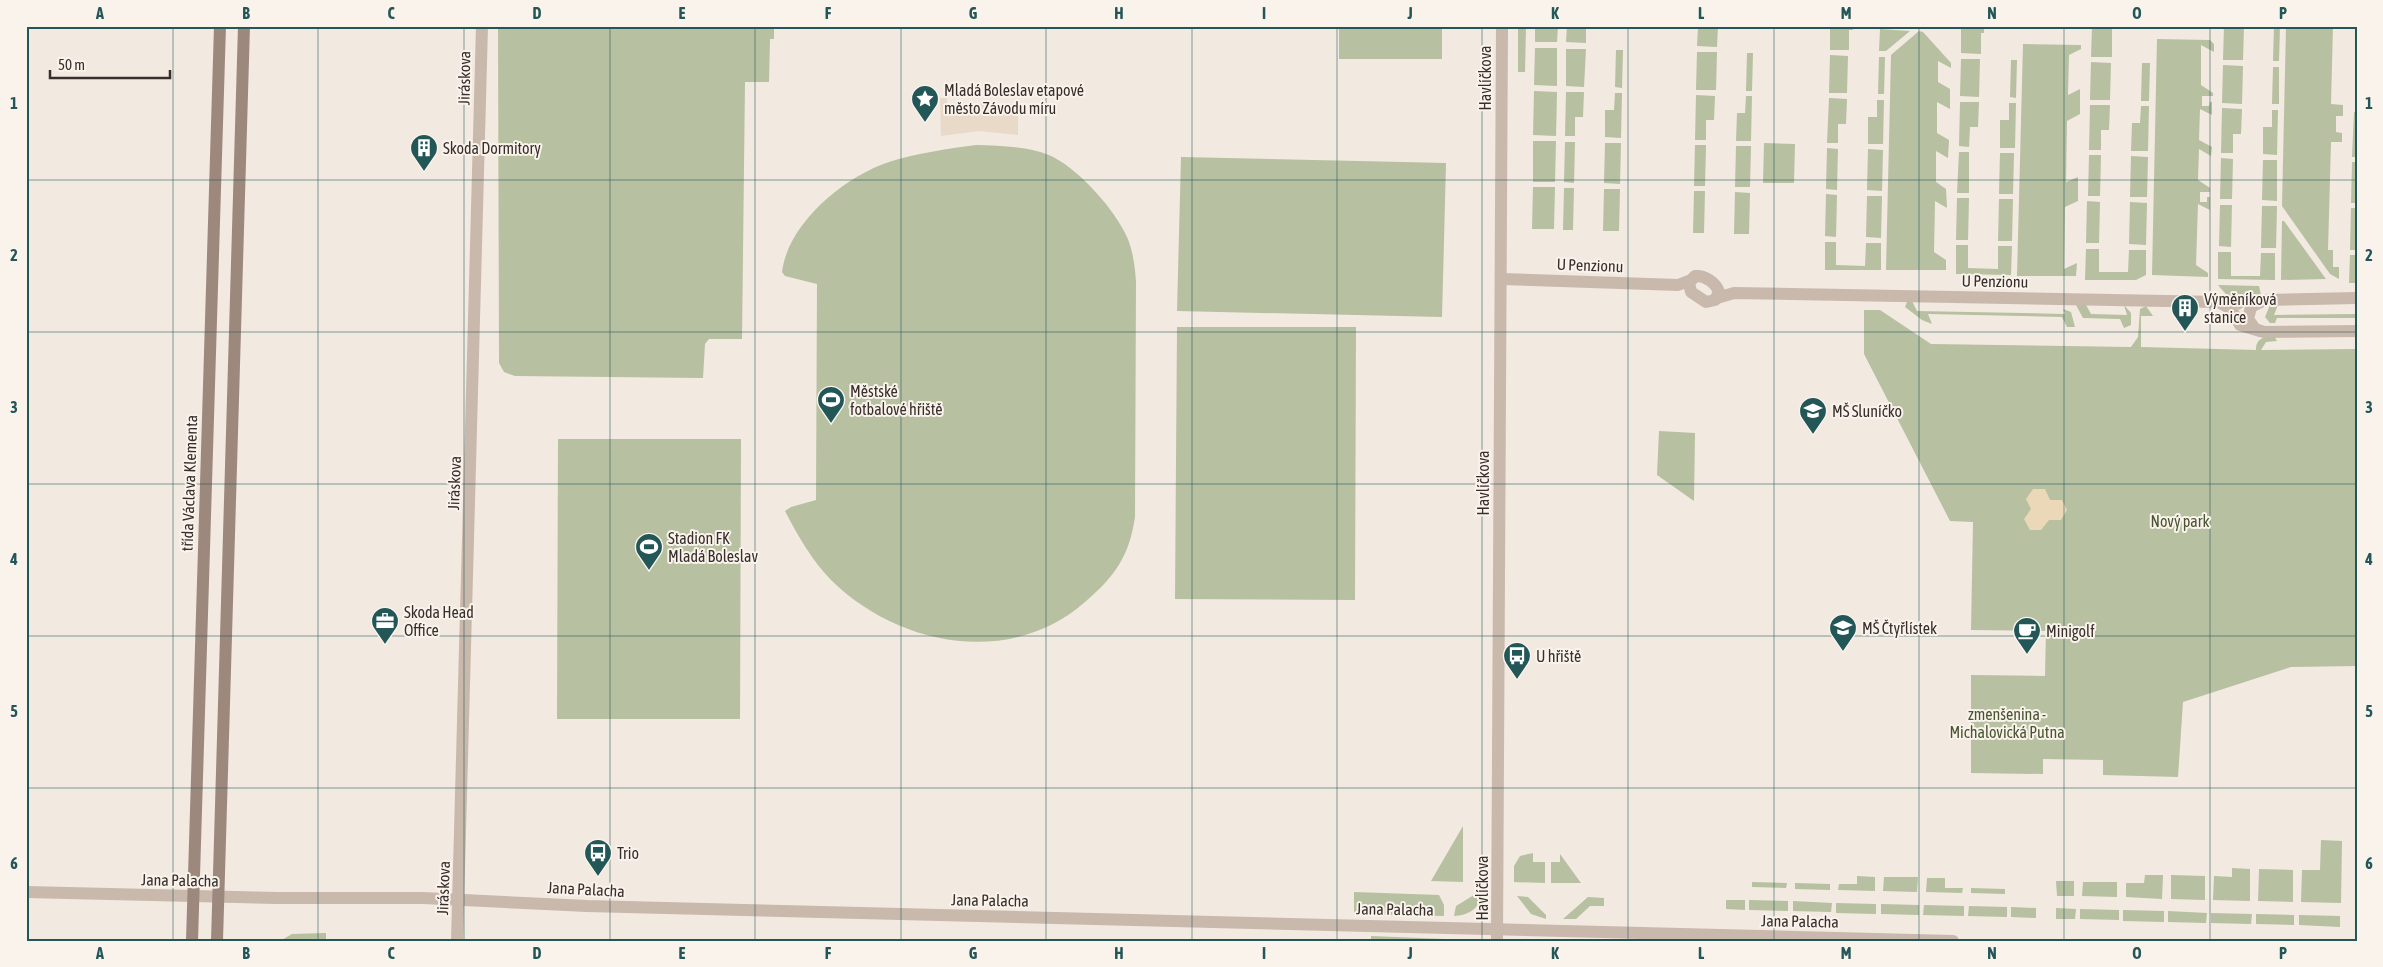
<svg xmlns="http://www.w3.org/2000/svg" width="2383" height="967" viewBox="0 0 2383 967" font-family="'Asap Condensed',sans-serif">
  <rect width="100%" height="100%" fill="#f2e9e0"/>
  <g fill="#b7c0a0">
    <path d="M498,26h276v13h-4l-1,43h-24l-3,257h-33l-4,5 -2,34 -188,-2 -11,-4 -5,-9z"/>
    <rect x="1339" y="26" width="103" height="33"/>
    <path d="M1518,26h8l-1,46h-7z"/>
    <path d="M1535,26h23l-1,16h-22z"/>
    <path d="M1567,26h19v17l-20,-1z"/>
    <path d="M1718,26l-1,21 -20,-1 1,-19z"/>
    <path d="M1830,26h23v4h-4v20h-19z"/>
    <path d="M1961,26h23v7h-3v21l-20,-1z"/>
    <path d="M2092,26h20v31h-21z"/>
    <path d="M2224,26h20l-1,34h-20z"/>
    <path d="M2274,26h6l-1,35h-6z"/>
    <path d="M2286,26h47l-2,78 12,1v11h-7v16l6,1v9h-11l-3,108h5v17h6v12l-9,-5 -48,-68z"/>
    <path d="M1880,29l30,2 -24,20h-7z"/>
    <path d="M1919,31l4,1 28,31v5l-13,-7v21l12,7v20l-13,-7v31l12,7 -1,18 -12,-7v31l10,7 1,19 -12,-7 -1,51 12,8v10h-60l5,-215z"/>
    <path d="M2157,39l53,1 4,4v8l-13,-7v40l12,8v3h-11v10h7l1,-4h2v13l-12,-6 -1,31 13,7 -1,9 -12,-7 -1,31 12,8v4h-10v10h7v-5h3v13l-12,-6 -2,61 12,8v4l-56,-2z"/>
    <path d="M2023,44l58,1v4l-12,6 -1,40 12,-6v25l-13,7 -1,61 12,-5v24l-13,6 -1,62 13,-6 -1,13h-59z"/>
    <path d="M1535,48h22v38l-23,-1z"/>
    <path d="M1566,49h20l-2,38 -18,-1z"/>
    <path d="M1616,50h7l-1,38 -7,-1z"/>
    <path d="M1697,52h20l-1,38h-20z"/>
    <path d="M1747,53h6l-1,38h-6z"/>
    <path d="M1830,55l18,1 -1,37h-18z"/>
    <path d="M1879,57h6l-1,37h-6z"/>
    <path d="M1961,59h19l-1,38 -19,-1z"/>
    <path d="M2011,60h6l-1,38 -6,-1z"/>
    <path d="M2091,62l20,1 -1,37h-20z"/>
    <path d="M2142,63h8l-1,38h-8z"/>
    <path d="M2223,65l20,1 -1,38 -20,-1z"/>
    <path d="M2273,67h6v37h-7z"/>
    <path d="M1534,91l23,1 -1,44 -23,-1z"/>
    <path d="M1566,92h18l-1,25h-8v19h-10z"/>
    <path d="M1615,93h7l-1,45 -16,-1v-27h9z"/>
    <path d="M1696,95l19,1 -1,24h-8v20h-11z"/>
    <path d="M1746,96h6l-1,45h-15l1,-28h8z"/>
    <path d="M1829,98l18,1 -1,25h-8v19h-11z"/>
    <path d="M1877,100h7l-1,44h-15v-27h9z"/>
    <path d="M1960,102h19l-1,25h-8l-1,20 -10,-1z"/>
    <path d="M2009,103h7l-1,45h-15v-28h9z"/>
    <path d="M2090,105h20l-1,25h-8v20h-12z"/>
    <path d="M2141,106h8l-1,45h-17l1,-28h8z"/>
    <path d="M2222,108l20,1 -1,25h-8v19h-12z"/>
    <path d="M2272,110h6l-1,45 -14,-1v-27h9z"/>
    <path d="M2354,112h3v45h-5z"/>
    <path d="M1533,141h23l-1,41h-22z"/>
    <path d="M1565,142h10l-1,41 -10,-1z"/>
    <path d="M1605,143h16l-1,41 -16,-1z"/>
    <path d="M1764,143l31,1 -1,39h-31z"/>
    <path d="M976,145c25,1 56,1 79,13 26,14 60,52 72,79 6,14 8,30 9,45l-1,235c-6,40 -20,59 -50,85 -75,66 -187,44 -254,-22 -20,-21 -33,-44 -46,-69l6,-4 25,-7 1,-216 -32,-8 -3,-4c6,-49 62,-95 107,-110 29,-9 57,-13 87,-17z"/>
    <path d="M1695,145h11l-1,41h-11z"/>
    <path d="M1736,146h15l-1,41h-15z"/>
    <path d="M1827,148l11,1 -1,41 -11,-1z"/>
    <path d="M1868,149l15,1 -1,41 -15,-1z"/>
    <path d="M1959,152h10v41h-12z"/>
    <path d="M2000,153h14l-1,41h-14z"/>
    <path d="M2089,155h12l-1,41h-12z"/>
    <path d="M2131,156l17,1 -1,40h-17z"/>
    <path d="M1181,157l265,6 -4,154 -265,-6z"/>
    <path d="M2221,158l12,1 -1,40h-12z"/>
    <path d="M2263,160h14v41l-15,-1z"/>
    <path d="M2352,162h5v41h-6z"/>
    <path d="M1533,187h22l-1,42h-22z"/>
    <path d="M1564,188h10l-1,42h-10z"/>
    <path d="M1604,189h16l-1,42h-16z"/>
    <path d="M1694,191h11l-1,42h-11z"/>
    <path d="M1735,192l15,1 -1,41h-15z"/>
    <path d="M1826,194l11,1 -1,42 -11,-1z"/>
    <path d="M1867,196h15l-1,42 -15,-1z"/>
    <path d="M1957,198h12l-1,42h-12z"/>
    <path d="M1999,199h14l-1,42h-14z"/>
    <path d="M2087,201l13,1 -1,41h-13z"/>
    <path d="M2130,202l17,1 -1,42 -17,-1z"/>
    <path d="M2220,205h12l-1,42 -12,-1z"/>
    <path d="M2262,206h15l-1,42h-15z"/>
    <path d="M2351,208h6v42h-7z"/>
    <path d="M2282,221h2l42,58 -45,1z"/>
    <path d="M1825,242h11v23l29,1 1,-23h15v27h-56z"/>
    <path d="M1956,245h12v23l30,1v-23h14l-1,29 -55,-1z"/>
    <path d="M2086,249h13v23h29l1,-22h17v25l-10,5h-51z"/>
    <path d="M2218,252h13v24h29l1,-23h14v27l-57,-1z"/>
    <path d="M2350,255h7v28h-8z"/>
    <path d="M2218,285l41,1 2,9 -22,15c-6,-10 -14,-16 -21,-25z"/>
    <path d="M1912,301l5,10 148,3 -2,-5 8,3 4,15h-8l-5,-10 -134,-3 4,10 -10,-4 -17,-13 2,-5z"/>
    <path d="M2076,305h10l5,9 36,1 -3,-10 7,8v12l-7,3 -4,-9 -37,-1z"/>
    <path d="M2270,305h8l-4,10 83,-1v4h-80l-2,5h-5l-5,-6z"/>
    <path d="M2146,306l7,10h-12v31l115,3c0,-12 8,-13 18,-14l3,5 -11,1 -5,8 96,-1v317l-66,1 -108,35 -5,75 -75,-2v-15l-60,-1v15l-72,-1v-98l74,1 1,-45 -75,-1 2,-108 -23,-1 -86,-167v-44h16l51,34 200,3 7,-10 2,-28z"/>
    <path d="M1177,327h179l-1,273 -180,-1z"/>
    <path d="M1659,431l36,2 -1,68 -37,-26z"/>
    <path d="M558,439h183l-1,280h-183z"/>
    <path d="M1463,826v56l-32,-1z"/>
    <path d="M2321,840l21,1 -1,62 -40,-1 1,-32h18z"/>
    <path d="M1533,853v9h12v21l-31,-1v-16l6,-10z"/>
    <path d="M1560,854l21,29h-30v-21h9z"/>
    <path d="M2232,868l18,1v32l-37,-1 1,-24 18,1z"/>
    <path d="M2259,869l34,1v32l-35,-1z"/>
    <path d="M2145,875h18l-1,24 -36,-2v-14h18z"/>
    <path d="M2171,875l34,1v24l-34,-1z"/>
    <path d="M1857,876l18,1v14l-37,-1 1,-6h18z"/>
    <path d="M1884,877h34l-1,15 -34,-1z"/>
    <path d="M1927,878h18v10h18l-1,5 -36,-1z"/>
    <path d="M2056,881h18v15h-17z"/>
    <path d="M1752,882l35,1 -1,5 -34,-1z"/>
    <path d="M2083,882h34v15l-35,-1z"/>
    <path d="M1795,883l35,1v6l-35,-1z"/>
    <path d="M1971,888l34,1v5l-34,-1z"/>
    <path d="M1354,892l85,3 5,10v11l-90,-2z"/>
    <path d="M1474,895h8c-4,15 -14,20 -28,21l2,-10z"/>
    <path d="M1517,896l11,1 18,18v4l-15,-5z"/>
    <path d="M1588,897l16,1v8h-14l-14,13h-13z"/>
    <path d="M1726,900h19v10l-19,-1z"/>
    <path d="M1749,900l39,1v10l-39,-1z"/>
    <path d="M1793,901l39,2 -1,9 -38,-1z"/>
    <path d="M1836,903l40,1v10l-40,-1z"/>
    <path d="M1881,904l38,1v10l-38,-1z"/>
    <path d="M1924,905l40,1v10l-41,-1z"/>
    <path d="M1969,906l38,1v10l-39,-1z"/>
    <path d="M2011,907l25,1v10l-25,-1z"/>
    <path d="M2056,908l20,1 -1,10h-19z"/>
    <path d="M2080,909l39,1v10l-39,-1z"/>
    <path d="M2123,910l41,1v11l-41,-1z"/>
    <path d="M2168,911l39,2 -1,10 -38,-1z"/>
    <path d="M2211,913l41,1 -1,10 -40,-1z"/>
    <path d="M2256,914l38,1v10l-38,-1z"/>
    <path d="M2299,915l41,1v11l-41,-2z"/>
    <path d="M326,933v8h-46l12,-7z"/>
    <path d="M1371,936l74,3v2h-74z"/>
  </g>
  <path fill="#ebd8b9" d="M2033,489h12l5,11h12l5,10 -6,10h-12l-8,10h-11l-6,-11 7,-10 -5,-10z"/>
  <path fill="#e9d9c8" d="M940,98h7v6h71v31l-39,-4 -38,5z"/>
  <g fill="none" stroke-linecap="round" stroke-linejoin="round">
    <g stroke="#c9b8ac" stroke-width="12">
      <path d="M1695,276c10,-1 21,7 24,16l-4,8 -9,2 -15,-10 -2,-9z"/>
      <path d="M1501,279l177,6 13,-5"/>
      <path d="M1717,298l17,-5 485,9 12,7 9,16 20,6"/>
      <path d="M2357,298l-92,2 -14,7 -3,12 7,10 9,3 93,-1"/>
      <path d="M26,892l251,6h146l164,8 1366,35"/>
      <path d="M457,941l25,-915"/>
      <path d="M1497,941l5,-915"/>
    </g>
    <g stroke="#9d887d" stroke-width="12">
      <path d="M192,941l28,-915"/>
      <path d="M217,941l27,-915"/>
    </g>
  </g>
  <path fill="none" stroke="#225657" stroke-width="1" stroke-opacity="0.55" d="M173,26v915M318,26v915M464,26v915M610,26v915M755,26v915M901,26v915M1046,26v915M1192,26v915M1337,26v915M1482,26v915M1628,26v915M1774,26v915M1919,26v915M2064,26v915M2210,26v915M26,180h2331M26,332h2331M26,484h2331M26,636h2331M26,788h2331"/>
  <defs>
    <symbol id="sight-pin" viewBox="-11 -11 22 30"><path d="M0 17L-7.5 6A9.5 9.5 0 1 1 7.5 6Z" fill="#225657" stroke="#f9f3ec"/><path d="M0-6L1.8-2.2L6-1.7L2.9 1.2L3.7 5.4L0 3.3L-3.7 5.4L-2.9 1.2L-6-1.7L-1.8-2.2Z" fill="#fff"/></symbol>
    <symbol id="building-pin" viewBox="-11 -11 22 30"><path d="M0 17L-7.5 6A9.5 9.5 0 1 1 7.5 6Z" fill="#225657" stroke="#f9f3ec"/><path d="M-4-6H4V6H1V3H-1V6H-4ZM-2.5-4.3h1.7v1.8h-1.7ZM.8-4.3h1.7v1.8H.8ZM-2.5-1h1.7V.8h-1.7ZM.8-1h1.7V.8H.8Z" fill="#fff"/></symbol>
    <symbol id="stadium-pin" viewBox="-11 -11 22 30"><path d="M0 17L-7.5 6A9.5 9.5 0 1 1 7.5 6Z" fill="#225657" stroke="#f9f3ec"/><path d="M0-5a6.5 5 0 1 0 0 10a6.5 5 0 1 0 0-10ZM-3.5-1.8h7v3.6h-7Z" fill="#fff"/></symbol>
    <symbol id="school-pin" viewBox="-11 -11 22 30"><path d="M0 17L-7.5 6A9.5 9.5 0 1 1 7.5 6Z" fill="#225657" stroke="#f9f3ec"/><path d="M0-5L7-2L0 1L-7-2ZM-4 1L0 2.5L4 1V4Q0 6-4 4Z" fill="#fff"/></symbol>
    <symbol id="office-pin" viewBox="-11 -11 22 30"><path d="M0 17L-7.5 6A9.5 9.5 0 1 1 7.5 6Z" fill="#225657" stroke="#f9f3ec"/><path d="M-6-3h4V-5.5h4V-3h4V5H-6ZM-1-4.5V-3h2v-1.5ZM-6 0V1H6V0Z" fill="#fff"/></symbol>
    <symbol id="cafe-pin" viewBox="-11 -11 22 30"><path d="M0 17L-7.5 6A9.5 9.5 0 1 1 7.5 6Z" fill="#225657" stroke="#f9f3ec"/><path d="M-5.5-4.5H6V0H3Q3 3.5 0 3.5H-2.5Q-5.5 3.5-5.5 0ZM3-3.2v2h1.7v-2ZM-6 4.5H4V6H-6Z" fill="#fff"/></symbol>
    <symbol id="bus-pin" viewBox="-11 -11 22 30"><path d="M0 17L-7.5 6A9.5 9.5 0 1 1 7.5 6Z" fill="#225657" stroke="#f9f3ec"/><path d="M-5-6H5V4H4V6H2V4H-2V6H-4V4H-5ZM-3.5-4V0h7V-4ZM-3.5 1.2v1.5H-2V1.2ZM2 1.2v1.5H3.5V1.2Z" fill="#fff"/></symbol>
  </defs>
  <g fill-rule="evenodd">
    <use href="#sight-pin" x="909" y="83" width="32" height="43"/>
    <use href="#building-pin" x="408" y="132" width="32" height="43"/>
    <use href="#building-pin" x="2169" y="292" width="32" height="43"/>
    <use href="#stadium-pin" x="815" y="384" width="32" height="43"/>
    <use href="#school-pin" x="1797" y="395" width="32" height="43"/>
    <use href="#stadium-pin" x="633" y="531" width="32" height="43"/>
    <use href="#office-pin" x="369" y="605" width="32" height="43"/>
    <use href="#school-pin" x="1827" y="612" width="32" height="43"/>
    <use href="#cafe-pin" x="2011" y="615" width="32" height="43"/>
    <use href="#bus-pin" x="1501" y="640" width="32" height="43"/>
    <use href="#bus-pin" x="582" y="837" width="32" height="43"/>
  </g>
  <g text-anchor="middle" dominant-baseline="central" stroke-width="4" stroke-linejoin="round" paint-order="stroke">
    <g font-size="16" fill="#382e2b" stroke="#f9f3ec">
      <text transform="translate(464 78) rotate(-89)">Jiráskova</text>
      <text transform="translate(1485 78) rotate(-90)">Havlíčkova</text>
      <text transform="translate(1590 265) rotate(2)">U Penzionu</text>
      <text transform="translate(1995 281) rotate(1)">U Penzionu</text>
      <text transform="translate(189 483) rotate(-88)">třída Václava Klementa</text>
      <text transform="translate(454 483) rotate(-88)">Jiráskova</text>
      <text transform="translate(1483 483) rotate(-90)">Havlíčkova</text>
      <text transform="translate(180 880) rotate(1)">Jana Palacha</text>
      <text transform="translate(443 888) rotate(-88)">Jiráskova</text>
      <text transform="translate(1482 888) rotate(-90)">Havlíčkova</text>
      <text transform="translate(586 889) rotate(3)">Jana Palacha</text>
      <text transform="translate(990 900) rotate(1)">Jana Palacha</text>
      <text transform="translate(1395 909) rotate(1)">Jana Palacha</text>
      <text transform="translate(1800 921) rotate(1)">Jana Palacha</text>
    </g>
    <g font-size="16" fill="#382e2b" stroke="#f9f3ec" text-anchor="start">
      <text x="944" y="90">Mladá Boleslav etapové<tspan x="944" dy="18">město Závodu míru</tspan></text>
      <text x="443" y="148">Skoda Dormitory</text>
      <text x="2204" y="299">Výměníková<tspan x="2204" dy="18">stanice</tspan></text>
      <text x="850" y="391">Městské<tspan x="850" dy="18">fotbalové hřiště</tspan></text>
      <text x="1832" y="411">MŠ Sluníčko</text>
      <text x="668" y="538">Stadion FK<tspan x="668" dy="18">Mladá Boleslav</tspan></text>
      <text x="404" y="612">Skoda Head<tspan x="404" dy="18">Office</tspan></text>
      <text x="1862" y="628">MŠ Čtyřlístek</text>
      <text x="2046" y="631">Minigolf</text>
      <text x="1536" y="656">U hřiště</text>
      <text x="617" y="853">Trio</text>
    </g>
    <g font-size="16" fill="#485530" stroke="#f9f3ec">
      <text x="2180" y="521">Nový park</text>
      <text x="2007" y="714">zmenšenina -<tspan x="2007" dy="18">Michalovická Putna</tspan></text>
    </g>
  </g>
  <rect width="2383" height="967" fill="none" stroke="#f9f3ec" stroke-width="55"/>
  <path d="M50 70v8h120v-8" fill="none" stroke="#382e2b" stroke-width="2.5"/>
  <text x="58" y="70" font-size="15" fill="#382e2b" stroke="#f9f3ec" stroke-width="4" paint-order="stroke">50 m</text>
  <rect x="28" y="28" width="2328" height="912" fill="none" stroke="#225657" stroke-width="2"/>
  <g font-size="16" text-anchor="middle" font-weight="bold" fill="#225657">
    <text x="100" y="19">A</text>
    <text x="246" y="19">B</text>
    <text x="391" y="19">C</text>
    <text x="537" y="19">D</text>
    <text x="682" y="19">E</text>
    <text x="828" y="19">F</text>
    <text x="973" y="19">G</text>
    <text x="1119" y="19">H</text>
    <text x="1264" y="19">I</text>
    <text x="1410" y="19">J</text>
    <text x="1555" y="19">K</text>
    <text x="1701" y="19">L</text>
    <text x="1846" y="19">M</text>
    <text x="1992" y="19">N</text>
    <text x="2137" y="19">O</text>
    <text x="2283" y="19">P</text>
    <text x="14" y="109">1</text>
    <text x="2369" y="109">1</text>
    <text x="14" y="261">2</text>
    <text x="2369" y="261">2</text>
    <text x="14" y="413">3</text>
    <text x="2369" y="413">3</text>
    <text x="14" y="565">4</text>
    <text x="2369" y="565">4</text>
    <text x="14" y="717">5</text>
    <text x="2369" y="717">5</text>
    <text x="14" y="869">6</text>
    <text x="2369" y="869">6</text>
    <text x="100" y="959">A</text>
    <text x="246" y="959">B</text>
    <text x="391" y="959">C</text>
    <text x="537" y="959">D</text>
    <text x="682" y="959">E</text>
    <text x="828" y="959">F</text>
    <text x="973" y="959">G</text>
    <text x="1119" y="959">H</text>
    <text x="1264" y="959">I</text>
    <text x="1410" y="959">J</text>
    <text x="1555" y="959">K</text>
    <text x="1701" y="959">L</text>
    <text x="1846" y="959">M</text>
    <text x="1992" y="959">N</text>
    <text x="2137" y="959">O</text>
    <text x="2283" y="959">P</text>
  </g>
</svg>
